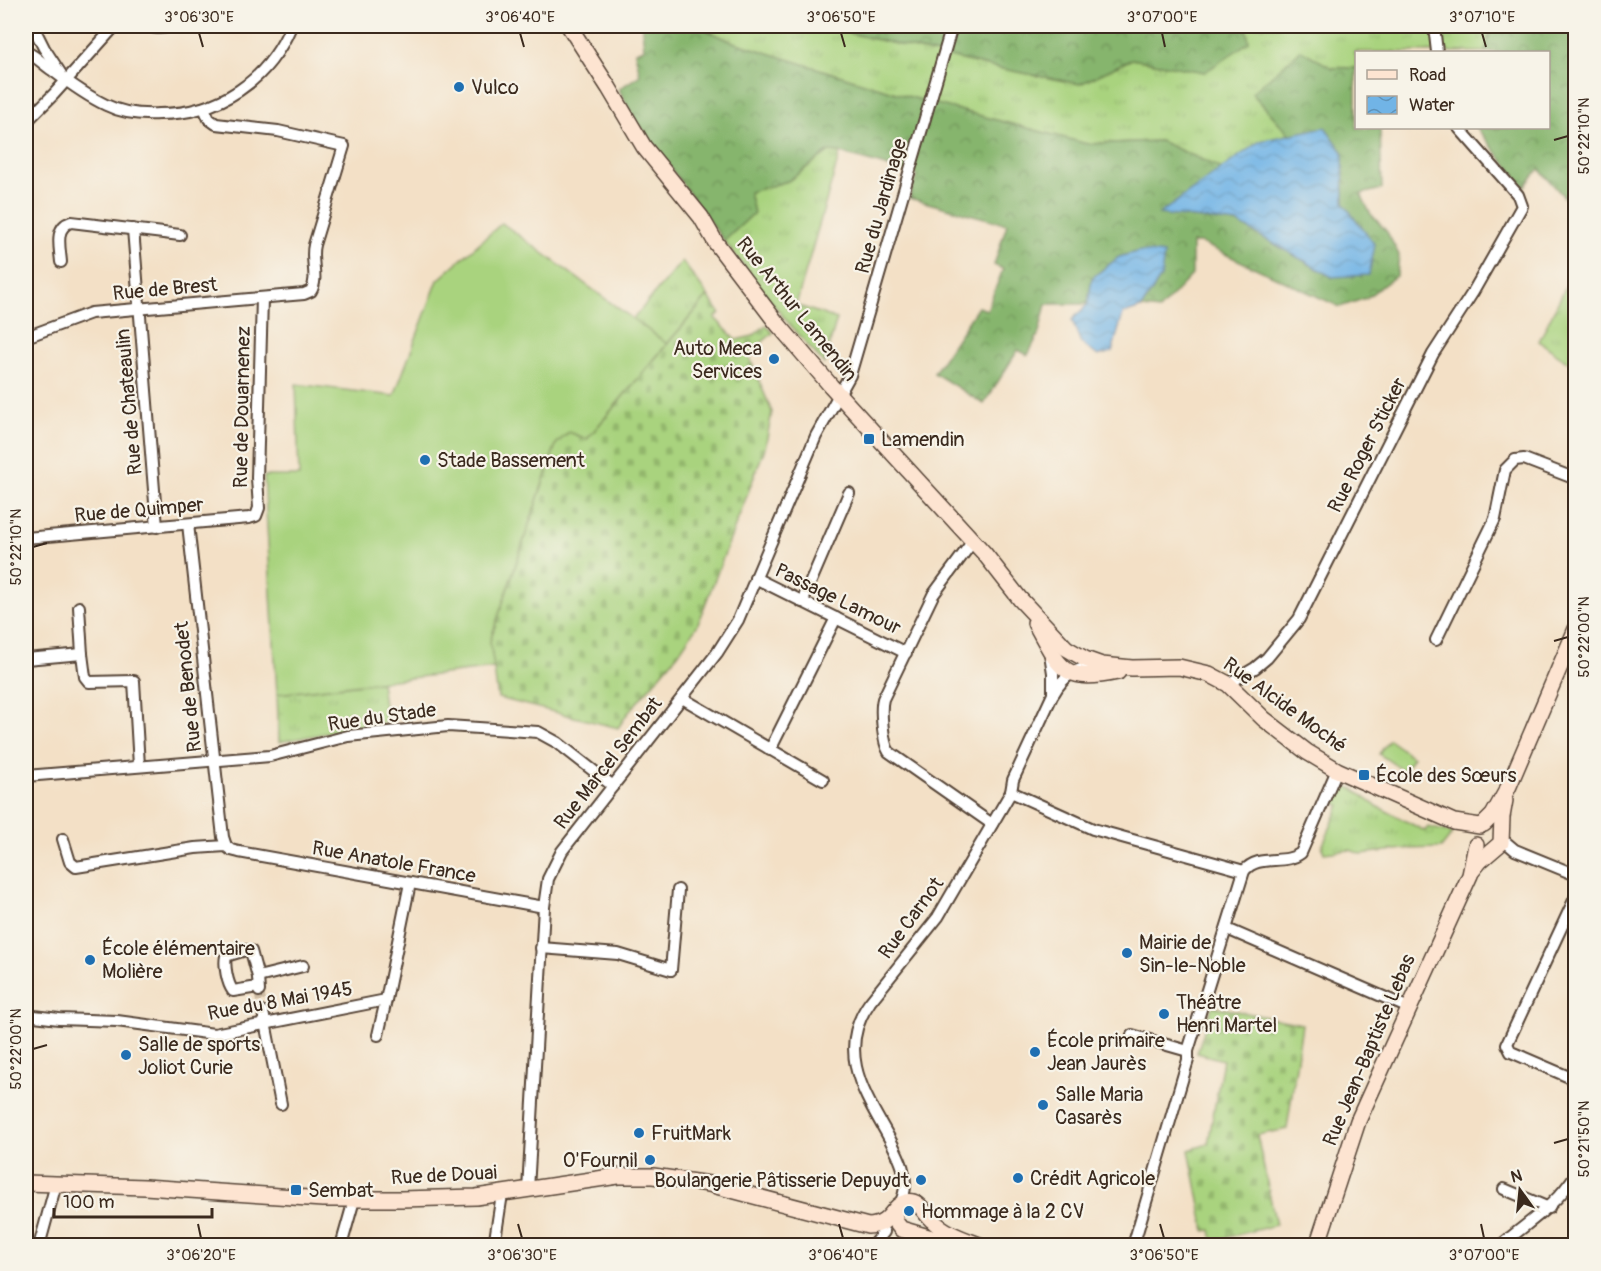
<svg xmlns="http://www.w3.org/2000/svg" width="1601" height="1271" viewBox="0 0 1601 1271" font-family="Pangolin,sans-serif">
  <defs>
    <pattern id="grass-tufts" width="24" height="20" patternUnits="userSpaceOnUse" patternTransform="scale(1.5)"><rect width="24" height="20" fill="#a9d37e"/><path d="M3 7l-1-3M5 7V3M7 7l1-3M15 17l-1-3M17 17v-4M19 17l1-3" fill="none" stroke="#92b56c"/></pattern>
    <pattern id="forest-crowns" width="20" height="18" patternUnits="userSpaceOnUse" patternTransform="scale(1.5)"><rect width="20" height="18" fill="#86b56d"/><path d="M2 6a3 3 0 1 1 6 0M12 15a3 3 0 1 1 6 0" fill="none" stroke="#6f9359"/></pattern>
    <pattern id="cemetery-stones" width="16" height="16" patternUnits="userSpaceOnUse" patternTransform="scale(1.5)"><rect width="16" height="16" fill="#a9d37e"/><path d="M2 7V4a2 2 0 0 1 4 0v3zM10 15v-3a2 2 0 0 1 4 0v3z" fill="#92b56c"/></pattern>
    <pattern id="water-waves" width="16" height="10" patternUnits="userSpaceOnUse" patternTransform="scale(1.5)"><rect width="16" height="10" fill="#71b4e6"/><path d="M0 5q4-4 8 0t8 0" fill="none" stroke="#5e93ba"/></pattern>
  </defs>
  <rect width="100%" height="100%" fill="#f7f3e8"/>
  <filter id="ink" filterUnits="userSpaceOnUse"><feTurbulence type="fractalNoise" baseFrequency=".0167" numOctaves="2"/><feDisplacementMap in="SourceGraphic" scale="12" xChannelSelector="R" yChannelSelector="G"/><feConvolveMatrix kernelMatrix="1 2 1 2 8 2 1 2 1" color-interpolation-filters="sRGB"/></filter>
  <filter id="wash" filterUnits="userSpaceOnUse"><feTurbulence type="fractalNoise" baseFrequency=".008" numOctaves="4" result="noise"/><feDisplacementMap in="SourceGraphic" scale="24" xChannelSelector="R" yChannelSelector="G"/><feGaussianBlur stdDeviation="1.35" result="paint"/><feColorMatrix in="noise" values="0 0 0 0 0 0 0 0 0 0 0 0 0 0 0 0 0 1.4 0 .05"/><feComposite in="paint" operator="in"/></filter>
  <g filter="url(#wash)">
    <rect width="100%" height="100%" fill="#f3e0c6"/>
    <g fill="url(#grass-tufts)" stroke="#727e4e" stroke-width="1.5">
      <path d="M698,26h122l172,41 88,17 52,-25 73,13 42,-42 -13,-4h240l17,3 -6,23h-129v16h-24l-80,25 38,42 -30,6 -38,28 -62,-28 -73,3 -188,-50 -169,-53z"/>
      <path d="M828,152l12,1 -44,152 41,14 -13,45 -38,-44 -62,-79 30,-28 -5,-21 39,-11z"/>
      <path d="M682,261l26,35 -41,48 -34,-25z"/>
      <path d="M1575,268v99l-36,-26z"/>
      <path d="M381,682l5,40 -107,20 -2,-48z"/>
      <path d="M1340,785l13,4 22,16 50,26 3,-4 25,6 -12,15 -37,1 -43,5 -11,-4 -26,3 -2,-6 18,-42 -8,-4z"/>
    </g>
    <g fill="url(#forest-crowns)" stroke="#607046" stroke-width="1.5">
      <path d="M642,26h56l32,15 169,53 188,50 73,-3 62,28 -62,45 78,9 94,54 42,-32 -30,-41 -1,-52 -18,-25 -35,8 -38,-42 49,-43 31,18h24v60h24l2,61 -21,5 9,19 17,19 12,23 -2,20 -31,23 -26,9 -139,-64h-9v32l-33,35 -18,-2 20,-31 -21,-26 -21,6 -27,21 -4,26h-42l-7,29 -11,22 -10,-5 -34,54 -50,-31 44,-66 9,3 16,-41 -9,-4 13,-41 -98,-26 8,-23 -77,-22 -12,-1 -40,29 -39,11 5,21 -30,28 -92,-126 -13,-26 21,-14 -5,-23 9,-3z"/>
      <path d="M820,26h169l12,3 33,-1 1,-2h199l13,4 2,12 -44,30 -73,-13 -52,25 -88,-17z"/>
      <path d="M1474,26h101v183l-36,-40 -15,18 -47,-59h71v-76h-63l6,-23z"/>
    </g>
    <g fill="url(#cemetery-stones)" stroke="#727e4e" stroke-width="1.5">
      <path d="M708,296l12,17 -5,5 21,22 17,-4 13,-11 7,8 -25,21 24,58 -7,36 -68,178 -19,28 -50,59 -10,15 -120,-30 -8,-57 66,-197 13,-12 18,7z"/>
      <path d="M1212,1006l90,18 -15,105 -30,6 19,90 -63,16 -2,-11 -6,1 -16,-81 19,-6 15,-84 -26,-7z"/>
    </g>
    <g fill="#a9d37e" stroke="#727e4e" stroke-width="1.5">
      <path d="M502,223l165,121 -80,95 -18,-7 -13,12 -66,197 4,27 -217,26 -13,-218h35l-3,-92 98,12 44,-116z"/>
      <path d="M1389,740l24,17 -9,14 -25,-17z"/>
    </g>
    <g fill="url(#water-waves)" stroke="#566f82" stroke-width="1.5">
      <path d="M1325,127l18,25 1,52 31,41 -6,30 -37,2 -94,-54 -79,-9 101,-73z"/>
      <path d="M1140,251l24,3 -3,23 -20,31 -18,6 -11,38 -14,4 -17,-13 -9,-23 16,-16 4,-26 27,-21z"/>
    </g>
  </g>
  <g filter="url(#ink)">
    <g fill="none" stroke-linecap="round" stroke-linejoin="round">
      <path stroke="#cebca4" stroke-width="10" stroke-dasharray="10 5" stroke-linecap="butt" d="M259,991l4,21"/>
      <defs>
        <g id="street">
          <path d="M33,26l11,22 17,26"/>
          <path d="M145,26l13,2 19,-2"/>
          <path d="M1434,26l3,26"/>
          <path d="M26,52c10,4 17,12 26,18 17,13 35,26 54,35 16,8 35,10 53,9 60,0 109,-33 132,-88"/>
          <path d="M26,122l28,-28 61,-68"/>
          <path d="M133,229l24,298"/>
          <path d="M61,262c-1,-14 -7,-35 10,-40l109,13"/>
          <path d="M26,337l65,-24 213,-19 7,-3c8,-13 -1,-31 3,-46l30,-99 -66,-15 -62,-7 -7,-5 -5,-11"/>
          <path d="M188,524l35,313 3,9"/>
          <path d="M26,538l223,-20 7,-2 3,-8 -2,-30 5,-180"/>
          <path d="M973,541l-40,54 -50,104c-3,11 0,44 6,53l103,72"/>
          <path d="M755,578l151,75"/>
          <path d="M802,602l47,-109"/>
          <path d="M79,607l3,47"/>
          <path d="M1436,640l59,-121 10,-49 10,-10 9,-1 52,20"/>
          <path d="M26,659l56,-5 3,23 4,5 45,-1 5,85"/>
          <path d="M1228,684l27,-16 12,-10 32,-39 134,-265 40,-62 49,-86 -4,-11 -59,-67"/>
          <path d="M1054,693c10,-18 24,-26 45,-28"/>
          <path d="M682,698l141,82"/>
          <path d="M770,750l66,-132"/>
          <path d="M26,776l244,-20 78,-20 100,-10 90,6 20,11 55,43"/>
          <path d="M1011,792l82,37 151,42"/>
          <path d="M63,839l7,23 6,5 119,-19 31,-2 5,4 8,2 305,55"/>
          <path d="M1502,839l13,11 61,25"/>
          <path d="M1576,896l-69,148 4,8 65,28"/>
          <path d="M1227,929l182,79"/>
          <path d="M541,948l77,6 53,16 7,-80"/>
          <path d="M258,977l45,-11"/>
          <path d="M258,987l-25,4c-6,-8 -9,-26 -7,-35l20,-6 5,1 7,26 1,14"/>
          <path d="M263,1012l18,92"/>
          <path d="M26,1015l33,4 58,2 97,13 172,-34 24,-117"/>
          <path d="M378,1035l8,-35"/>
          <path d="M1132,1035l56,16 56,-180c15,-18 40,-5 57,-18l36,-83"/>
          <path d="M1504,1189l45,19"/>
          <path d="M528,1190l16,-283 4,-28 14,-28 155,-198 21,-33 78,-184 34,-61 102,-349"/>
          <path d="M899,1205c34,-54 -87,-122 -29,-203l68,-85 73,-125 2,-12 40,-86v-21l-3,-19"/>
          <path d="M39,1246l17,-62"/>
          <path d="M341,1246l13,-46"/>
          <path d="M494,1246l8,-52"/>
          <path d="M872,1246l12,-14"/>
          <path d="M1133,1246l55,-186v-9"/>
          <path d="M1500,1246c30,-26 54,-38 76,-72"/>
        </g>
        <g id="secondary">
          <path d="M569,26l40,62 35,59 57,70 15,26 60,79 55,64 153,167 36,46 46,49 19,11 17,6 30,3 47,-1 30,7 19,10 36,35 43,33 30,18 117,52 26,4"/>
          <path d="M1035,623c25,44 26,61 83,49"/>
          <path d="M1484,824l9,-9 15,-27 68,-159"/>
          <path d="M1472,871l8,-10 21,-18 1,-26 3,-17"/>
          <path d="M26,1183l119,4 178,12h78l75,-2 142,-21h35l56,8 159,42c25,-1 23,-21 38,-24 13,-3 18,11 26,18 14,14 32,19 50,26"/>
          <path d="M895,1211v10l6,8 58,17"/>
          <path d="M1317,1246l41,-125 112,-246 6,-30"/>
        </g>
      </defs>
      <use href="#street" stroke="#574537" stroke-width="14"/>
      <use href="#secondary" stroke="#574537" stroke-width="18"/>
      <use href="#street" stroke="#fff" stroke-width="10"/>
      <use href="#secondary" stroke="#fde4d1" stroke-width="15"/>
    </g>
  </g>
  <path fill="none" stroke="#3b2a1e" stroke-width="2" d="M199,33l4,14M520,33l4,14M841,33l4,14M1162,33l3,14M1482,33l4,14M1554,140l14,-4M33,547l14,-4M1554,641l14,-4M33,1049l14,-4M1554,1143l14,-4M198,1224l3,14M518,1224l4,14M839,1224l4,14M1160,1224l4,14M1481,1224l3,14"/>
  <g fill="#1f6fb2" stroke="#f7f3e8" stroke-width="2">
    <circle cx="459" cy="87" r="6"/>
    <circle cx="774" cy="359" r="6"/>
    <rect x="863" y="433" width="12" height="12" rx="3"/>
    <circle cx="425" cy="460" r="6"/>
    <rect x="1358" y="769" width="12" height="12" rx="3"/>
    <circle cx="1127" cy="953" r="6"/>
    <circle cx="90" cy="960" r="6"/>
    <circle cx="1164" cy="1014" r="6"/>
    <circle cx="1035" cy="1052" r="6"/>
    <circle cx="126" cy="1055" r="6"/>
    <circle cx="1043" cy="1105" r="6"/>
    <circle cx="639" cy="1133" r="6"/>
    <circle cx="650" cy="1160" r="6"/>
    <circle cx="1018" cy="1178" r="6"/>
    <circle cx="921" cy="1180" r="6"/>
    <rect x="290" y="1184" width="12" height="12" rx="3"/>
    <circle cx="909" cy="1211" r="6"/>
  </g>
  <g text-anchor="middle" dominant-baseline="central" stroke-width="4.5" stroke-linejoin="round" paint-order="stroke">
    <g font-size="20" fill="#3b2a1e" stroke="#f7f3e8" text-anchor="start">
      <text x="471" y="87">Vulco</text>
      <text x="762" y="348" text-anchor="end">Auto Meca<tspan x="762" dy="23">Services</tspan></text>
      <text x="881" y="439">Lamendin</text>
      <text x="437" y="460">Stade Bassement</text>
      <text x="1376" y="775">École des Sœurs</text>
      <text x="1139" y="942">Mairie de<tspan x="1139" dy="23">Sin-le-Noble</tspan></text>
      <text x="102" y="948">École élémentaire<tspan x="102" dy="23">Molière</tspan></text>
      <text x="1176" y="1002">Théâtre<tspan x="1176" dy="23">Henri Martel</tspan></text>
      <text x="1047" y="1040">École primaire<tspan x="1047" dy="23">Jean Jaurès</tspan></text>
      <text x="138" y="1044">Salle de sports<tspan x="138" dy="23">Joliot Curie</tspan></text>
      <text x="1055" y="1094">Salle Maria<tspan x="1055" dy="23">Casarès</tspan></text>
      <text x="651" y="1133">FruitMark</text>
      <text x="638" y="1160" text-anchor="end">O'Fournil</text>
      <text x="1030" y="1178">Crédit Agricole</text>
      <text x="909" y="1180" text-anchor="end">Boulangerie Pâtisserie Depuydt</text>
      <text x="308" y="1190">Sembat</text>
      <text x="921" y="1211">Hommage à la 2 CV</text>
    </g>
    <g font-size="20" fill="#3b2a1e" stroke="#f7f3e8">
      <text transform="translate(881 206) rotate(-74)">Rue du Jardinage</text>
      <text transform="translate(165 289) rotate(-5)">Rue de Brest</text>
      <text transform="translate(797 309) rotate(51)">Rue Arthur Lamendin</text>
      <text transform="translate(129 402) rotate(-95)">Rue de Chateaulin</text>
      <text transform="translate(242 407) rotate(-89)">Rue de Douarnenez</text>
      <text transform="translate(1367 445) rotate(-63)">Rue Roger Sticker</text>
      <text transform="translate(139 510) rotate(-5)">Rue de Quimper</text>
      <text transform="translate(838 599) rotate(26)">Passage Lamour</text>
      <text transform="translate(188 687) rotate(-96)">Rue de Benodet</text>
      <text transform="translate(1285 705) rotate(36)">Rue Alcide Moché</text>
      <text transform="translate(382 717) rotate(-8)">Rue du Stade</text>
      <text transform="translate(608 763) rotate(-52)">Rue Marcel Sembat</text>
      <text transform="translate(394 862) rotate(10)">Rue Anatole France</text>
      <text transform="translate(911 918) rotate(-54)">Rue Carnot</text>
      <text transform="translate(280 1001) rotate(-10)">Rue du 8 Mai 1945</text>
      <text transform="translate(1369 1050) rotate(-67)">Rue Jean-Baptiste Lebas</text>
      <text transform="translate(444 1175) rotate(-3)">Rue de Douai</text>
    </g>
  </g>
  <rect width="1601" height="1271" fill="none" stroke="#f7f3e8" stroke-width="66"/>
  <rect x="1355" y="51" width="195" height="78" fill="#f7f3e8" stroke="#aca397" stroke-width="1.5"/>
  <rect x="1367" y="70" width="30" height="9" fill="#fde4d1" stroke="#aca397" stroke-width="1.5"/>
  <text x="1409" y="81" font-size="18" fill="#3b2a1e">Road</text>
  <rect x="1367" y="96" width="30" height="18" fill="url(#water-waves)" stroke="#aca397" stroke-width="1.5"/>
  <text x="1409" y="111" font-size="18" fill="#3b2a1e">Water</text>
  <g transform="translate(1520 1190) rotate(345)" stroke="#f7f3e8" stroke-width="4.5" paint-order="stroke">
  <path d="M0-4.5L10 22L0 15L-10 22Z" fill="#3b2a1e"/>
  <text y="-9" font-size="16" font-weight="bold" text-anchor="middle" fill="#3b2a1e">N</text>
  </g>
  <path d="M54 1208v9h158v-9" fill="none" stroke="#3b2a1e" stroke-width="3"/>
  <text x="63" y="1208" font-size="18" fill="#3b2a1e" stroke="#f7f3e8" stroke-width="4.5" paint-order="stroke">100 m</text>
  <rect x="33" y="33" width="1535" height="1205" fill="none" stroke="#3b2a1e" stroke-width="2"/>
  <g font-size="15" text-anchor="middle" fill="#3b2a1e">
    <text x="199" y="22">3°06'30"E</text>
    <text x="520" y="22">3°06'40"E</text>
    <text x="841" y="22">3°06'50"E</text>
    <text x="1162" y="22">3°07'00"E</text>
    <text x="1482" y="22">3°07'10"E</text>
    <text transform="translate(1584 136) rotate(-90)" y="5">50°22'10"N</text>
    <text transform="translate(16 547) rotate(-90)" y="5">50°22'10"N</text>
    <text transform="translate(1584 637) rotate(-90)" y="5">50°22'00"N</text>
    <text transform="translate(16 1049) rotate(-90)" y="5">50°22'00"N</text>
    <text transform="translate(1584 1139) rotate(-90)" y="5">50°21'50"N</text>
    <text x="201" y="1260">3°06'20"E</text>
    <text x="522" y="1260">3°06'30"E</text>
    <text x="843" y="1260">3°06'40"E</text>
    <text x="1164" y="1260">3°06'50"E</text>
    <text x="1484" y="1260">3°07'00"E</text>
  </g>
</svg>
